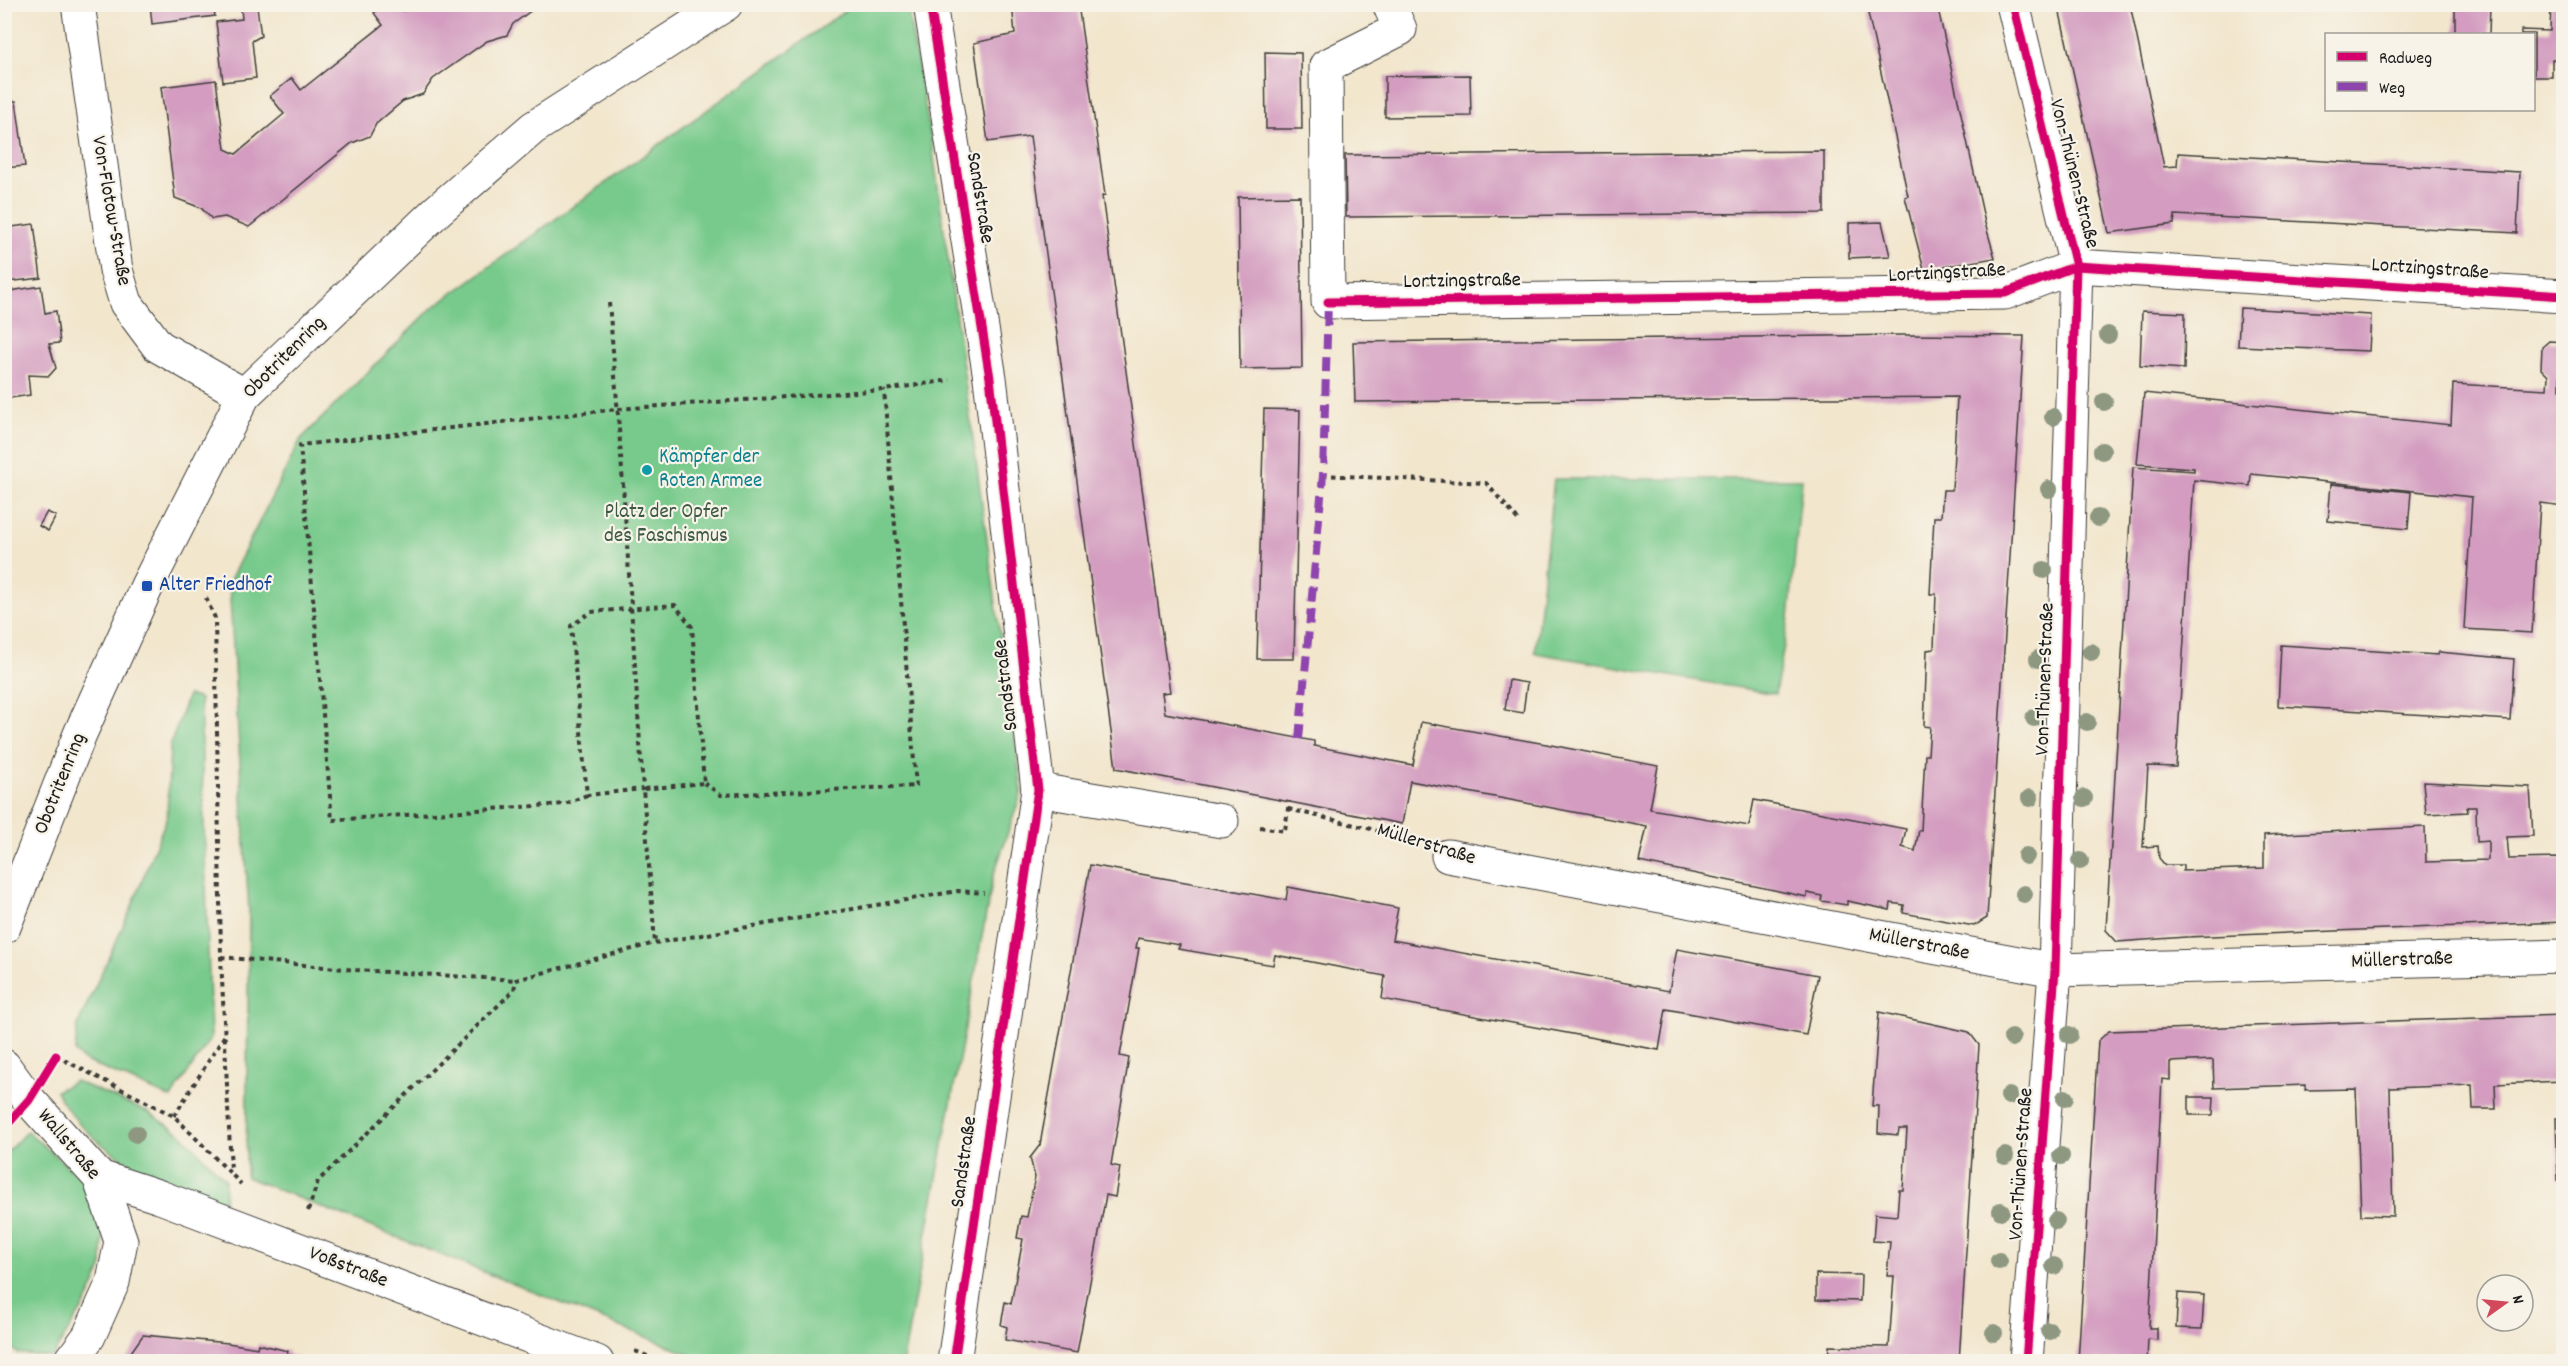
<svg xmlns="http://www.w3.org/2000/svg" width="2568" height="1366" viewBox="0 0 2568 1366" font-family="Dekko,sans-serif">
  <rect width="100%" height="100%" fill="#f7f3e8"/>
  <filter id="ink" filterUnits="userSpaceOnUse"><feTurbulence type="fractalNoise" baseFrequency=".0167" numOctaves="2"/><feDisplacementMap in="SourceGraphic" scale="12" xChannelSelector="R" yChannelSelector="G"/><feConvolveMatrix kernelMatrix="1 2 1 2 8 2 1 2 1" color-interpolation-filters="sRGB"/></filter>
  <filter id="wash" filterUnits="userSpaceOnUse"><feTurbulence type="fractalNoise" baseFrequency=".008" numOctaves="4" result="noise"/><feDisplacementMap in="SourceGraphic" scale="24" xChannelSelector="R" yChannelSelector="G"/><feGaussianBlur stdDeviation="1.35" result="paint"/><feColorMatrix in="noise" values="0 0 0 0 0 0 0 0 0 0 0 0 0 0 0 0 0 1.4 0 .05"/><feComposite in="paint" operator="in"/></filter>
  <g filter="url(#wash)">
    <rect width="100%" height="100%" fill="#f2e6cd"/>
    <g fill="#78ca8c" stroke="#4a7354" stroke-width="1.5">
      <path d="M853,5h54l25,139 90,647 -29,86 -90,484h-197l-460,-184 3,-264 -20,-331 72,-143 131,-131z"/>
      <path d="M1554,479h248l-13,139 -14,76 -240,-41z"/>
      <path d="M188,695l12,4 11,339 -40,60 -88,-38 -8,-8 3,-28 52,-113 37,-94 3,-71z"/>
      <path d="M75,1081l73,31 32,21 45,46 -1,35c-60,-32 -135,-61 -168,-123z"/>
      <path d="M27,1131l57,50 19,45 -1,42 -16,35 -34,54 -35,-4 -12,-11 -1,-187z"/>
    </g>
    <g id="blocks">
      <g fill="#d39cc0">
        <path d="M150,4h63l2,12 -63,8z"/>
        <path d="M385,4h14l5,7 9,-7h127l-27,20 -6,11 -20,6 -54,38 -10,15 -20,7 -27,23 -6,12 -18,7 -103,84 -24,-10 -13,2 -11,-11 -26,-10 -14,-111 55,-7 9,69 11,5 48,-40 -14,-18 22,-18 9,12 82,-65 -9,-12z"/>
        <path d="M1012,4h66l27,191 -3,1 68,496 -8,1 3,20 149,28v5l99,19 8,-43 125,22 112,22 -8,43 99,17 5,-26 152,29 -4,18 13,4 4,-21h2l4,-75h3l2,-28 -6,-1 3,-76 7,-1 1,-28 1,-27h-6l4,-77h7l2,-27h9l5,-93 -602,5 -2,-60 550,-7 121,1 -37,582 -13,8 -71,-13 1,-8 -13,-2 -1,7 -43,-9v4l-26,-4 1,-5 -15,-3v4l-168,-35 8,-36 -237,-45 -8,43 -286,-56 -86,-632 -42,6 -14,-99 41,-9z"/>
        <path d="M1866,4h71l48,219 10,35 -71,12 -19,-73 3,-1z"/>
        <path d="M2058,4h72l34,163 13,-1 1,-13 342,19 -3,61 -342,-18 -1,9 -65,9z"/>
        <path d="M2455,4h35l-1,30h-34z"/>
        <path d="M2551,4h13v56l-12,-1v18h-18v-43h-13v-4l29,1z"/>
        <path d="M257,7l4,29 -9,5 4,37 -33,4 -7,-60 26,-3 -1,-10z"/>
        <path d="M1265,52l36,1 1,76h-36z"/>
        <path d="M1470,75l1,41 -86,1v-41z"/>
        <path d="M16,101l9,65 -21,2v-65z"/>
        <path d="M1824,151v62l-478,4 -1,-62z"/>
        <path d="M1300,196l2,172 -62,1 -2,-172z"/>
        <path d="M1882,222l8,34 -41,2v-35z"/>
        <path d="M34,224l7,54 -34,4 -3,-54z"/>
        <path d="M2562,239h2v30h-5z"/>
        <path d="M41,286l4,27 11,-2 4,32 -11,1 7,24 -7,8 -21,-1 2,20 -26,4v-107z"/>
        <path d="M2240,308l131,7 -2,36 -131,-5z"/>
        <path d="M2142,311l43,2 -1,56 -44,-3z"/>
        <path d="M2549,341l15,1v32l-4,2v13h4v117l-24,-3 -8,130 -68,-4 8,-132 -221,-23 -1,12 -56,-6 -18,287 -28,-1 -5,81 15,-1 1,12 6,7h18v6l81,-3v-33l161,-8 1,35 62,-2v-19l-11,1 -1,-35h-9l1,5 -42,2 -3,-32 107,5 3,49 -26,1 2,22 55,-1v64l-378,15 -69,5 -11,-12 27,-463 61,4v-3l-57,-4 7,-71 307,32 2,-41 94,5 1,-13 -7,-7 1,-22z"/>
        <path d="M1264,409l36,1 -6,249h-37z"/>
        <path d="M2331,484l80,8 -3,37 -80,-8z"/>
        <path d="M47,512l9,4 -8,15 -9,-5z"/>
        <path d="M2281,645l157,10 1,-3 75,7 -4,61 -232,-14z"/>
        <path d="M1509,680l18,3 -4,30 -18,-3z"/>
        <path d="M1090,865l196,35 2,-13 110,21 -6,32 277,51 8,-42 141,26 -12,60 -140,-26 -7,41 -277,-51 3,-23 -110,-21 -2,10 -95,-16 2,-4 -42,-7 -2,10h3l-19,108 9,2 -18,107 9,2 -5,30 -9,-2 -29,158 -72,-13 2,-13 -6,-2 4,-23 6,2 12,-65 -6,-1 4,-22 6,1 8,-40 -5,-19 10,-13z"/>
        <path d="M1879,1012l90,20 10,13 -20,317h-131l1,-16 60,1 5,-71h-7l3,-34 -17,-1 2,-27 22,2 2,-26h4l4,-61h-8l-1,6 -20,-2 1,-27h-7z"/>
        <path d="M2564,1015v66l-69,3 1,25h-23l-1,-24 -82,3 3,128 -32,-1 -5,-126 -51,1 1,-5 -92,3 -1,-28 -43,2v18l-8,-1 -13,249h8v12l-9,-1 -1,23h-69l20,-321 11,-10z"/>
        <path d="M2189,1097h25l-1,18h-24z"/>
        <path d="M2556,1118h8v62h-6z"/>
        <path d="M1816,1274l45,1 -1,26 -44,-1z"/>
        <path d="M2178,1293l26,2 -2,34 -26,-1z"/>
        <path d="M143,1335l85,8 29,5 1,-4 30,7 -1,3 25,8h-188z"/>
      </g>
    </g>
  </g>
  <g filter="url(#ink)">
    <use href="#blocks" fill-opacity="0" stroke="#3c3a37" stroke-width="1.5"/>
    <g fill="none" stroke-linecap="round" stroke-linejoin="round">
      <defs>
        <g id="minor">
          <path d="M78,4l38,266 10,33 32,43 86,49"/>
          <path d="M930,4l60,374 48,412 -84,572"/>
          <path d="M1389,4l11,25 -74,37 2,236 677,-9 71,-27 488,30"/>
          <path d="M2013,4l63,262 -21,704 -29,392"/>
          <path d="M1038,790l184,31"/>
          <path d="M1448,856l607,114 509,-14"/>
          <path d="M4,927l76,-193 67,-148 97,-191 194,-185 95,-82 193,-124"/>
          <path d="M4,1066l25,34 70,77 22,64 -8,41 -24,54 -19,26"/>
          <path d="M99,1177l61,20 437,165"/>
        </g>
      </defs>
      <use href="#minor" stroke="#3c3a37" stroke-width="35"/>
      <g stroke="#3c3a37" stroke-width="4" stroke-dasharray="4.5 4.5" stroke-linecap="butt">
        <path d="M609,303c14,162 23,324 34,486l-56,6 -16,-169 20,-14 84,-7 17,22 12,156 -61,6 12,154"/>
        <path d="M1323,475l163,8 33,38"/>
        <path d="M206,598l9,20 6,339 10,214"/>
        <path d="M704,783l17,12 195,-9 -32,-396"/>
        <path d="M587,795l-22,9 -233,16 -32,-375 318,-36 266,-19 66,-10"/>
        <path d="M1288,809l125,30"/>
        <path d="M1260,827l25,4 4,-30"/>
        <path d="M221,957l135,13 160,10"/>
        <path d="M56,1056l118,60 67,68"/>
        <path d="M174,1116l51,-81"/>
        <path d="M308,1211l10,-30 196,-191 2,-10 139,-37 303,-52 26,2"/>
        <path d="M4,1351l13,11"/>
        <path d="M635,1351l27,11"/>
      </g>
      <use href="#minor" stroke="#fff" stroke-width="33"/>
      <path stroke="#8e44ad" stroke-width="8" stroke-dasharray="15 8" stroke-linecap="butt" d="M1299,739l24,-264 5,-173"/>
      <defs>
        <g id="cycleway">
          <path d="M930,4l60,374 48,412 -84,572"/>
          <path d="M2013,4l63,262 -21,704 -29,392"/>
          <path d="M1328,302l677,-9 71,-27 488,30"/>
          <path d="M4,1128l25,-28 27,-44"/>
        </g>
      </defs>
      <use href="#cycleway" stroke="#f7f3e8" stroke-width="13"/>
      <use href="#cycleway" stroke="#d6006c" stroke-width="9"/>
    </g>
    <g fill="#8e9881">
      <circle cx="2108" cy="335" r="9"/>
      <circle cx="2104" cy="402" r="9"/>
      <circle cx="2053" cy="417" r="9"/>
      <circle cx="2102" cy="451" r="9"/>
      <circle cx="2049" cy="489" r="9"/>
      <circle cx="2098" cy="518" r="9"/>
      <circle cx="2044" cy="570" r="9"/>
      <circle cx="2091" cy="652" r="9"/>
      <circle cx="2038" cy="659" r="9"/>
      <circle cx="2034" cy="718" r="9"/>
      <circle cx="2087" cy="722" r="9"/>
      <circle cx="2030" cy="798" r="9"/>
      <circle cx="2084" cy="798" r="9"/>
      <circle cx="2026" cy="856" r="9"/>
      <circle cx="2080" cy="861" r="9"/>
      <circle cx="2024" cy="894" r="9"/>
      <circle cx="2069" cy="1035" r="9"/>
      <circle cx="2012" cy="1038" r="9"/>
      <circle cx="2009" cy="1096" r="9"/>
      <circle cx="2065" cy="1098" r="9"/>
      <circle cx="136" cy="1134" r="9"/>
      <circle cx="2005" cy="1156" r="9"/>
      <circle cx="2061" cy="1156" r="9"/>
      <circle cx="2001" cy="1211" r="9"/>
      <circle cx="2056" cy="1221" r="9"/>
      <circle cx="1999" cy="1261" r="9"/>
      <circle cx="2054" cy="1266" r="9"/>
      <circle cx="2049" cy="1331" r="9"/>
      <circle cx="1994" cy="1333" r="9"/>
    </g>
  </g>
  <circle fill="#0f9aa8" stroke="#f7f3e8" stroke-width="2" cx="647" cy="470" r="6"/>
  <rect fill="#1a4fb4" stroke="#f7f3e8" stroke-width="2" x="141" y="580" width="12" height="12" rx="3"/>
  <g text-anchor="middle" dominant-baseline="central" stroke-width="4.5" stroke-linejoin="round" paint-order="stroke">
    <g font-size="21" fill="#1c1c1c" stroke="#f7f3e8">
      <text transform="translate(2073 174) rotate(76)">Von-Thünen-Straße</text>
      <text transform="translate(979 198) rotate(81)">Sandstraße</text>
      <text transform="translate(110 211) rotate(80)">Von-Flotow-Straße</text>
      <text transform="translate(2430 270) rotate(4)">Lortzingstraße</text>
      <text transform="translate(1947 274) rotate(-3)">Lortzingstraße</text>
      <text transform="translate(1462 282) rotate(-1)">Lortzingstraße</text>
      <text transform="translate(285 358) rotate(-45)">Obotritenring</text>
      <text transform="translate(2046 679) rotate(-88)">Von-Thünen-Straße</text>
      <text transform="translate(1007 685) rotate(-97)">Sandstraße</text>
      <text transform="translate(61 784) rotate(-68)">Obotritenring</text>
      <text transform="translate(1426 845) rotate(17)">Müllerstraße</text>
      <text transform="translate(1919 945) rotate(11)">Müllerstraße</text>
      <text transform="translate(2402 961) rotate(-2)">Müllerstraße</text>
      <text transform="translate(68 1145) rotate(50)">Wallstraße</text>
      <text transform="translate(965 1162) rotate(-82)">Sandstraße</text>
      <text transform="translate(2022 1164) rotate(-86)">Von-Thünen-Straße</text>
      <text transform="translate(348 1268) rotate(21)">Voßstraße</text>
    </g>
    <g font-size="21" fill="#0d838f" stroke="#f7f3e8" text-anchor="start">
      <text x="659" y="458">Kämpfer der<tspan x="659" dy="24">Roten Armee</tspan></text>
    </g>
    <g font-size="21" fill="#3c5943" stroke="#f7f3e8">
      <text x="666" y="513">Platz der Opfer<tspan x="666" dy="24">des Faschismus</tspan></text>
    </g>
    <g font-size="21" fill="#164399" stroke="#f7f3e8" text-anchor="start">
      <text x="159" y="586">Alter Friedhof</text>
    </g>
  </g>
  <rect width="2568" height="1366" fill="none" stroke="#f7f3e8" stroke-width="24"/>
  <rect x="2325" y="33" width="210" height="78" fill="#f7f3e8" stroke="#9f9d96" stroke-width="1.5"/>
  <rect x="2337" y="52" width="30" height="9" fill="#d6006c" stroke="#9f9d96" stroke-width="1.5"/>
  <text x="2379" y="63" font-size="18" fill="#1c1c1c">Radweg</text>
  <rect x="2337" y="82" width="30" height="9" fill="#8e44ad" stroke="#9f9d96" stroke-width="1.5"/>
  <text x="2379" y="93" font-size="18" fill="#1c1c1c">Weg</text>
  <g transform="translate(2505 1303) rotate(75)"><circle r="28" fill="#f7f3e8" stroke="#9f9d96" stroke-width="1.5"/>
  <path d="M0-4.5L10 22L0 15L-10 22Z" fill="#d1495b"/>
  <text y="-9" font-size="16" font-weight="bold" text-anchor="middle" fill="#1c1c1c">N</text>
  </g>
</svg>
